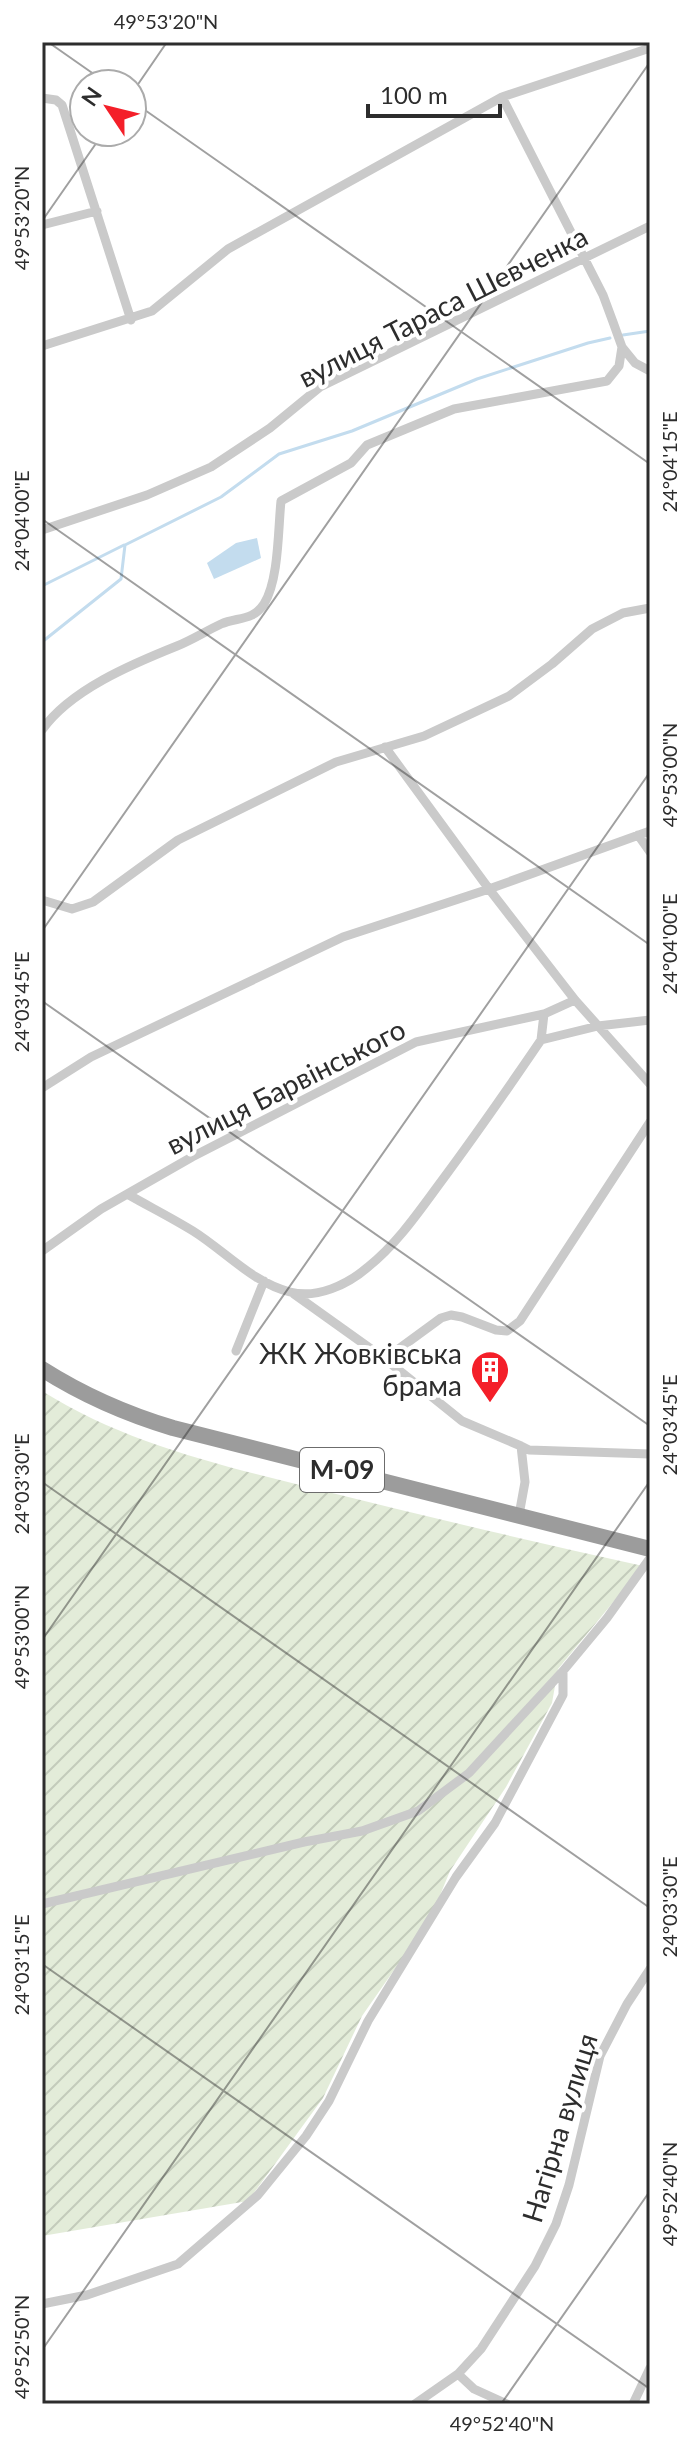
<svg xmlns="http://www.w3.org/2000/svg" width="692" height="2446" font-family="Lato,sans-serif">
	<style>
		.garden { fill: url(#garden-furrows) }
		.water { fill: #c3dcee }
		.lines { fill: none; stroke-linecap: round; stroke-linejoin: round }
		.stream { stroke: #c3dcee; stroke-width: 3 }
		.minor { stroke: #cacaca; stroke-width: 9 }
		.trunk { stroke: #9c9c9c; stroke-width: 16 }
		.ticks { fill: none; stroke: #2d2d2d; stroke-width: 2; stroke-opacity: 0.45 }
		.labels { text-anchor: middle; stroke-width: 8; stroke-linejoin: round; paint-order: stroke }
		.shield { fill: #fff; stroke: #6c6c6c; stroke-width: 2 }
		.shield-label { font-size: 26px; font-weight: bold; fill: #2d2d2d }
		.street-label { font-size: 28px; fill: #2d2d2d; stroke: #fff }
		.poi-label { font-size: 28px; fill: #2d2d2d; stroke: #fff; text-anchor: end }
		.neatline { fill: none; stroke: #2d2d2d; stroke-width: 3 }
		.ticks-label { font-size: 20px; text-anchor: middle; fill: #2d2d2d }
	</style>
	<defs>
		<pattern id="garden-furrows" width="10" height="10" patternUnits="userSpaceOnUse" patternTransform="scale(2)"><rect width="10" height="10" fill="#e3ecd9"/><path d="M-1 1l2-2M0 10L10 0M9 11l2-2" fill="none" stroke="#c3cbbb"/></pattern>
	</defs>
	<rect width="100%" height="100%" fill="#fff"/>
	<!-- garden -->
	<path class="garden" d="M42,1391C130,1446 228,1467 328,1492C433,1518 538,1543 643,1566L558,1669L552,1703L506,1787L450,1871L431,1917L362,2016L323,2098L248,2201L42,2236Z"/>
	<!-- water -->
	<path class="water" d="M257,538L261,558L214,579L207,563L236,543Z"/>
	<g class="lines">
		<!-- stream -->
		<path class="stream" d="M623,335L650,331
			M42,586L124,545
			M42,642L121,579L125,545L221,497L279,454L352,431L477,379L588,343L610,338"/>
		<!-- minor -->
		<path class="minor" d="M42,98L56,100L62,105L131,320
			M42,225L97,211
			M42,346L152,311L228,249L502,97L650,48
			M622,347L635,363L650,371
			M42,530L147,495L211,467L270,428L320,387L650,226
			M42,730C70,690 132,664 177,646C192,640 206,631 221,624C237,617 253,621 264,604C279,580 278,529 281,501L351,463L367,445L454,409L607,381L619,366L622,347L613,322L603,295L502,97
			M385,747L489,889L575,1000L650,1084
			M638,835L650,852
			M42,900L72,909L93,902L178,840L336,762L424,736L509,696L552,664L592,629L623,613L650,608
			M544,1014L575,1000
			M42,1088L91,1057L343,937L489,889L650,831
			M129,1195C150,1207 172,1218 193,1231C225,1251 253,1283 290,1292C317,1299 347,1285 368,1267C398,1243 420,1210 443,1179C477,1133 509,1087 541,1040L598,1026L650,1020
			M42,1251L101,1209L192,1157L416,1042L544,1014L541,1040
			M294,1294L385,1359L462,1421L521,1446L525,1482L519,1515
			M236,1351L264,1281
			M385,1359L441,1318L451,1315L462,1317L496,1330L507,1331L520,1321L650,1122
			M521,1446L529,1450L650,1454
			M42,1904L304,1842L362,1831L418,1811L469,1773L563,1671L607,1618L650,1558
			M42,2304L87,2295L178,2264L258,2195L306,2136L329,2101L368,2021L456,1877L495,1823L563,1695V1671
			M458,2374L474,2389L507,2404
			M415,2404L458,2374L481,2349L535,2266L556,2224L569,2185L600,2056L627,2004L650,1969
			M633,2404L650,2368"/>
		<!-- trunk -->
		<path class="trunk" d="M42,1369C83,1395 126,1414 173,1428L650,1549"/>
	</g>
	<!-- ticks -->
	<path class="ticks" d="M48,42L108,84M132,93L167,42M132,101L650,464M42,221L104,132M42,519L650,945M42,931L650,62M42,1001L650,1426M42,1482L650,1908M42,1640L650,772M42,1964L650,2389M42,2350L650,1481M501,2404L650,2191"/>
	<!-- icons -->
	<defs>
		<symbol id="building-pin" viewBox="-11 -11 22 30"><path d="M0 17L-7.5 6A9.5 9.5 0 1 1 7.5 6Z" fill="#f41f29" stroke="#fff"/><path d="M-4-6H4V6H1V3H-1V6H-4ZM-2.5-4.3h1.7v1.8h-1.7ZM.8-4.3h1.7v1.8H.8ZM-2.5-1h1.7V.8h-1.7ZM.8-1h1.7V.8H.8Z" fill="#fff"/></symbol>
	</defs>
	<g fill-rule="evenodd">
		<use href="#building-pin" x="468" y="1348" width="44" height="60"/>
	</g>
	<g class="labels">
		<!-- shield labels -->
		<rect class="shield" x="300" y="1448" width="84" height="44" rx="6"/>
		<g class="shield-label">
			<text x="342" y="1479">М-09</text>
		</g>
		<!-- street labels -->
		<g class="street-label">
			<text transform="translate(443 307) rotate(-27)" y="10">вулиця Тараса Шевченка</text>
			<text transform="translate(286 1087) rotate(-27)" y="10">вулиця Барвінського</text>
			<text transform="translate(560 2128) rotate(-73)" y="10">Нагірна вулиця</text>
		</g>
		<!-- poi labels -->
		<g class="poi-label">
			<text x="462" y="1364">ЖК Жовківська<tspan x="462" dy="32">брама</tspan></text>
		</g>
	</g>
	<!-- border -->
	<rect width="692" height="2446" fill="none" stroke="#ffffff" stroke-width="88"/>
	<!-- north arrow -->
	<g transform="translate(108 108) rotate(305)"><circle r="38" fill="#ffffff" stroke="#ababab" stroke-width="2"/>
	<path d="M0-6L14 30L0 20L-14 30Z" fill="#f41f29"/>
	<text y="-12" font-size="22" font-weight="bold" text-anchor="middle" fill="#2d2d2d">N</text>
	</g>
	<!-- scale -->
	<path d="M368 104v12h132v-12" fill="none" stroke="#2d2d2d" stroke-width="4"/>
	<text x="380" y="104" font-size="24" fill="#2d2d2d" stroke="#ffffff" stroke-width="6" paint-order="stroke">100 m</text>
	<rect x="44" y="44" width="604" height="2358" class="neatline"/>
	<g class="ticks-label">
		<text x="166" y="29">49°53'20"N</text>
		<text transform="translate(22 218) rotate(-90)" y="7">49°53'20"N</text>
		<text transform="translate(670 462) rotate(-90)" y="7">24°04'15"E</text>
		<text transform="translate(22 521) rotate(-90)" y="7">24°04'00"E</text>
		<text transform="translate(670 775) rotate(-90)" y="7">49°53'00"N</text>
		<text transform="translate(670 944) rotate(-90)" y="7">24°04'00"E</text>
		<text transform="translate(22 1002) rotate(-90)" y="7">24°03'45"E</text>
		<text transform="translate(670 1425) rotate(-90)" y="7">24°03'45"E</text>
		<text transform="translate(22 1484) rotate(-90)" y="7">24°03'30"E</text>
		<text transform="translate(22 1637) rotate(-90)" y="7">49°53'00"N</text>
		<text transform="translate(670 1907) rotate(-90)" y="7">24°03'30"E</text>
		<text transform="translate(22 1965) rotate(-90)" y="7">24°03'15"E</text>
		<text transform="translate(670 2194) rotate(-90)" y="7">49°52'40"N</text>
		<text transform="translate(22 2347) rotate(-90)" y="7">49°52'50"N</text>
		<text x="502" y="2431">49°52'40"N</text>
	</g>
</svg>
